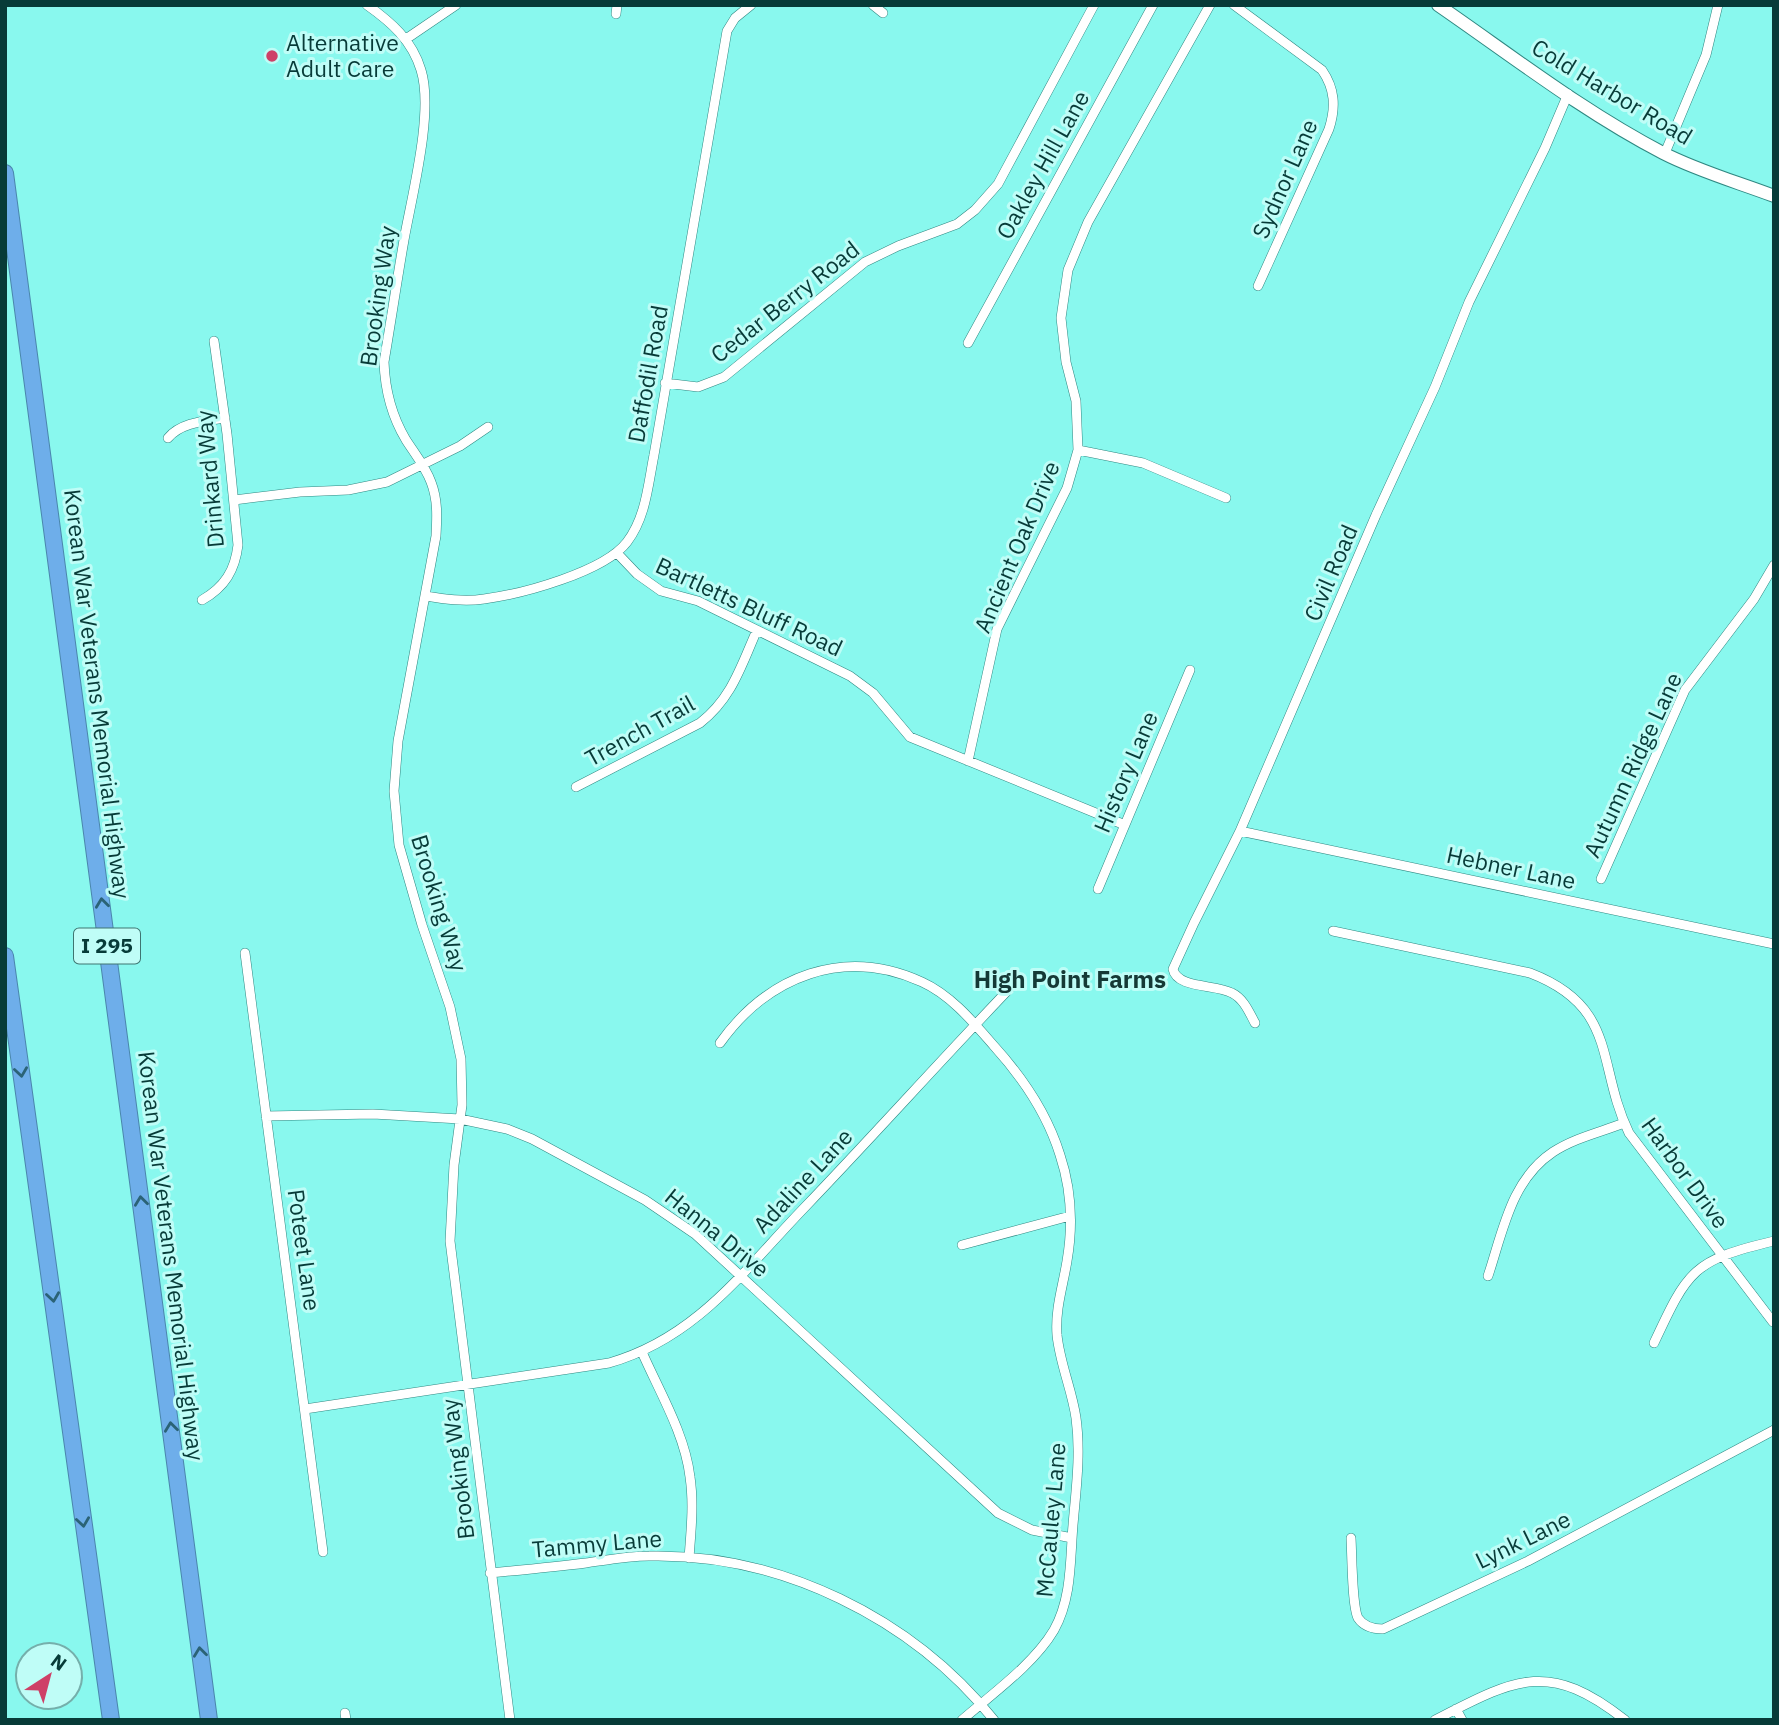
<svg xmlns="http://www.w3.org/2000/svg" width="1779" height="1725" font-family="'IBM Plex Sans',sans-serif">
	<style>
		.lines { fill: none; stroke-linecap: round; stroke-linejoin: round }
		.minor-casing { stroke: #308882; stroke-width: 10 }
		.secondary-casing { stroke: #308882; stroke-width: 14 }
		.motorway-casing { stroke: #4a86ac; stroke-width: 18 }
		.minor { stroke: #fff; stroke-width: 9 }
		.secondary { stroke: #fff; stroke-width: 12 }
		.motorway { stroke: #6eaeea; stroke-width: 16 }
		.oneway { stroke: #2b6376 }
		.poi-dot { fill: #ce4067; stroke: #bffdf7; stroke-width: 2.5 }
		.labels { text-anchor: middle; stroke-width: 6; stroke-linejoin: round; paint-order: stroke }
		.shield { fill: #bffdf7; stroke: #3e7571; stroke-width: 2 }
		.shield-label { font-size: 21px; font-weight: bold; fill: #073b38 }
		.poi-label { font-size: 23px; fill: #073b38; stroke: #bffdf7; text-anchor: start }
		.street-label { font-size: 23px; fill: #073b38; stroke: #bffdf7 }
		.neighbourhood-label { font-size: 24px; font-weight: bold; fill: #153936; stroke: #bffdf7 }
	</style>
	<rect width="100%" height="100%" fill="#89f8ee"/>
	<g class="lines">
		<defs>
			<path id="minor" d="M367,5C391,22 412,40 421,70C434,112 412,195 404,240C397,280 391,321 384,362C385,390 391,415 406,440C415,454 425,466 431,482C438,500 437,517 436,536L398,741L394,791L399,845L422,925L450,1007L461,1059L462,1105L454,1165L450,1241L510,1720
				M873,5L883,13
				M1234,5L1322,70C1335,89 1336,107 1329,129L1258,286
				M616,14L617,5
				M406,39L456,5
				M1665,153L1706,55L1718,5
				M968,343L1153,5
				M665,383L698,387L724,377L865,262L898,246L957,224L975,210L998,184L1094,5
				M168,438C181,422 206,421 225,418
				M1078,450L1143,463L1226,498
				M234,500L300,492L348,490L387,482L460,446L488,427
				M617,553L637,574L661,591L698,601L850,676L873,693L910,737L1125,825
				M425,596C444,599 464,602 484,599C522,594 604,572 627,542C646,517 648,485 654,455L727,31L735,18L751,5
				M202,600C225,587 235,570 238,545L227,434L214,341
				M968,761L997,629L1067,488L1078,450L1076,401L1066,362L1061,318L1068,270L1088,222L1210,5
				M576,787L700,723C732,698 741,666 757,630
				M1240,831L1774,944
				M1601,879L1685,690L1754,599L1774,565
				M1098,889L1190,670
				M1333,931L1530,973C1619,1007 1596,1065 1629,1133L1773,1322
				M245,953L323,1552
				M1255,1023C1249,1012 1244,999 1232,993C1216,984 1177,989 1173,969L1194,923L1240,831L1376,515L1435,387L1469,302L1545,148L1568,94
				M720,1043C768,976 844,946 922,982C951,995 974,1023 994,1046C1023,1078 1047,1113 1060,1155C1071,1188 1073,1226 1067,1261C1063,1286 1055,1309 1057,1335C1060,1364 1072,1390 1076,1418C1081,1454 1076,1489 1073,1525C1070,1560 1072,1598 1054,1630C1034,1664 992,1694 962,1720
				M266,1116L373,1114L460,1119L507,1129L532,1139L645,1200L695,1234L998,1513L1032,1530L1072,1538
				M962,1245L1070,1216
				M1488,1276C1503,1231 1511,1180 1553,1152C1574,1138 1601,1132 1624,1123
				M1654,1343C1688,1270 1693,1260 1774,1241
				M642,1352C659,1391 685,1434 690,1477C694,1504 691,1531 689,1558
				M305,1409L609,1363C697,1338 744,1270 805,1207C875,1134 942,1059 1012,986
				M1351,1538C1352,1555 1352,1606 1358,1618C1364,1627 1373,1629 1383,1629L1528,1561L1774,1430
				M490,1573C522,1570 554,1567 586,1563C607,1560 628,1556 649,1556C780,1553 912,1618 994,1720
				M1456,1709L1462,1720
				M345,1713L346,1720
				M1435,1720C1515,1679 1548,1659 1625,1720"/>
			<path id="secondary" d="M1438,5C1512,56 1584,112 1663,153C1698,171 1737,182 1774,196"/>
			<path id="motorway" d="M5,173L209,1720
				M5,956L111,1720"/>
		</defs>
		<!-- minor casing -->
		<use href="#minor" class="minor-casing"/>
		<!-- secondary casing -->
		<use href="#secondary" class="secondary-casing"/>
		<!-- motorway casing -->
		<use href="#motorway" class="motorway-casing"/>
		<!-- minor -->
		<use href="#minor" class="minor"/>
		<!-- secondary -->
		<use href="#secondary" class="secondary"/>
		<!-- motorway -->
		<use href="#motorway" class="motorway"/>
	</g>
	<!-- one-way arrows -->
	<defs><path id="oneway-chevron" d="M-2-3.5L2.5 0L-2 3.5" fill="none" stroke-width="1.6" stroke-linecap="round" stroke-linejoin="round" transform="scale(1.75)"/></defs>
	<g class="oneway">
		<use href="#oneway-chevron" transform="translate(102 903) rotate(-97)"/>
		<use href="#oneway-chevron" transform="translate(21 1072) rotate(82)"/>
		<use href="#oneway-chevron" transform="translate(141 1201) rotate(-97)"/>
		<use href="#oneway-chevron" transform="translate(53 1297) rotate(82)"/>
		<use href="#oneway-chevron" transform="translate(171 1427) rotate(-97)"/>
		<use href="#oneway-chevron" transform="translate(83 1522) rotate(82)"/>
		<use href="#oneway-chevron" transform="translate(200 1652) rotate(-97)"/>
	</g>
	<!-- markers -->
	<circle class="poi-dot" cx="272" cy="56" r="7"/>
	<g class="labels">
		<!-- shield labels -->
		<rect class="shield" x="74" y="928.5" width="66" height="35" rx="5"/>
		<g class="shield-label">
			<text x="107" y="953">I 295</text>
		</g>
		<!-- poi labels -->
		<g class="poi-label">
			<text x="286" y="51">Alternative<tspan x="286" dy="26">Adult Care</tspan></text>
		</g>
		<!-- street labels -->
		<g class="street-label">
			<text transform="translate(1612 92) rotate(31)" y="8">Cold Harbor Road</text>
			<text transform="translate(1043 165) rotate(-61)" y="8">Oakley Hill Lane</text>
			<text transform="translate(1285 179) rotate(-66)" y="8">Sydnor Lane</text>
			<text transform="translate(378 296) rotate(-82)" y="8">Brooking Way</text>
			<text transform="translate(785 302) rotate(-38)" y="8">Cedar Berry Road</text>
			<text transform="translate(648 374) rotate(-80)" y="8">Daffodil Road</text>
			<text transform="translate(210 479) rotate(-95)" y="8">Drinkard Way</text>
			<text transform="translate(1017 547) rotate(-67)" y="8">Ancient Oak Drive</text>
			<text transform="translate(1331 573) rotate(-67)" y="8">Civil Road</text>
			<text transform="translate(749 607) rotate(25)" y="8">Bartletts Bluff Road</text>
			<text transform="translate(97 694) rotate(83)" y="8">Korean War Veterans Memorial Highway</text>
			<text transform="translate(640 731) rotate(-29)" y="8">Trench Trail</text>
			<text transform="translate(1633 765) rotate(-65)" y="8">Autumn Ridge Lane</text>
			<text transform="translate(1126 772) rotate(-67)" y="8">History Lane</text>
			<text transform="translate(1511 868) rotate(12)" y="8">Hebner Lane</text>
			<text transform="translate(439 903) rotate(73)" y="8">Brooking Way</text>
			<text transform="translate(1685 1173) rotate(54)" y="8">Harbor Drive</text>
			<text transform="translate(803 1181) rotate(-47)" y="8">Adaline Lane</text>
			<text transform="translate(717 1233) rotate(39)" y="8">Hanna Drive</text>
			<text transform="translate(304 1250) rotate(82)" y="8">Poteet Lane</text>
			<text transform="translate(171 1256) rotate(83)" y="8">Korean War Veterans Memorial Highway</text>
			<text transform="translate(458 1469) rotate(-97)" y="8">Brooking Way</text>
			<text transform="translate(1051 1520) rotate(-85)" y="8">McCauley Lane</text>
			<text transform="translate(1523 1540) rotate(-26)" y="8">Lynk Lane</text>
			<text transform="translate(597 1544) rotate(-5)" y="8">Tammy Lane</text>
		</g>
		<!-- neighbourhood labels -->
		<g class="neighbourhood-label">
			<text x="1070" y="988">High Point Farms</text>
		</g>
	</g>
	<!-- border -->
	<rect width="1779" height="1725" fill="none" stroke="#073b38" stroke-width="14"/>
	<!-- north arrow -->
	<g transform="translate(49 1676) rotate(36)"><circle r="33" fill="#bffdf7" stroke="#75afab" stroke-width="2"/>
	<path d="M0-5L12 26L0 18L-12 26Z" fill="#ce4067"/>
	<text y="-10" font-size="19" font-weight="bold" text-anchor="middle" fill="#073b38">N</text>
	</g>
</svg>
